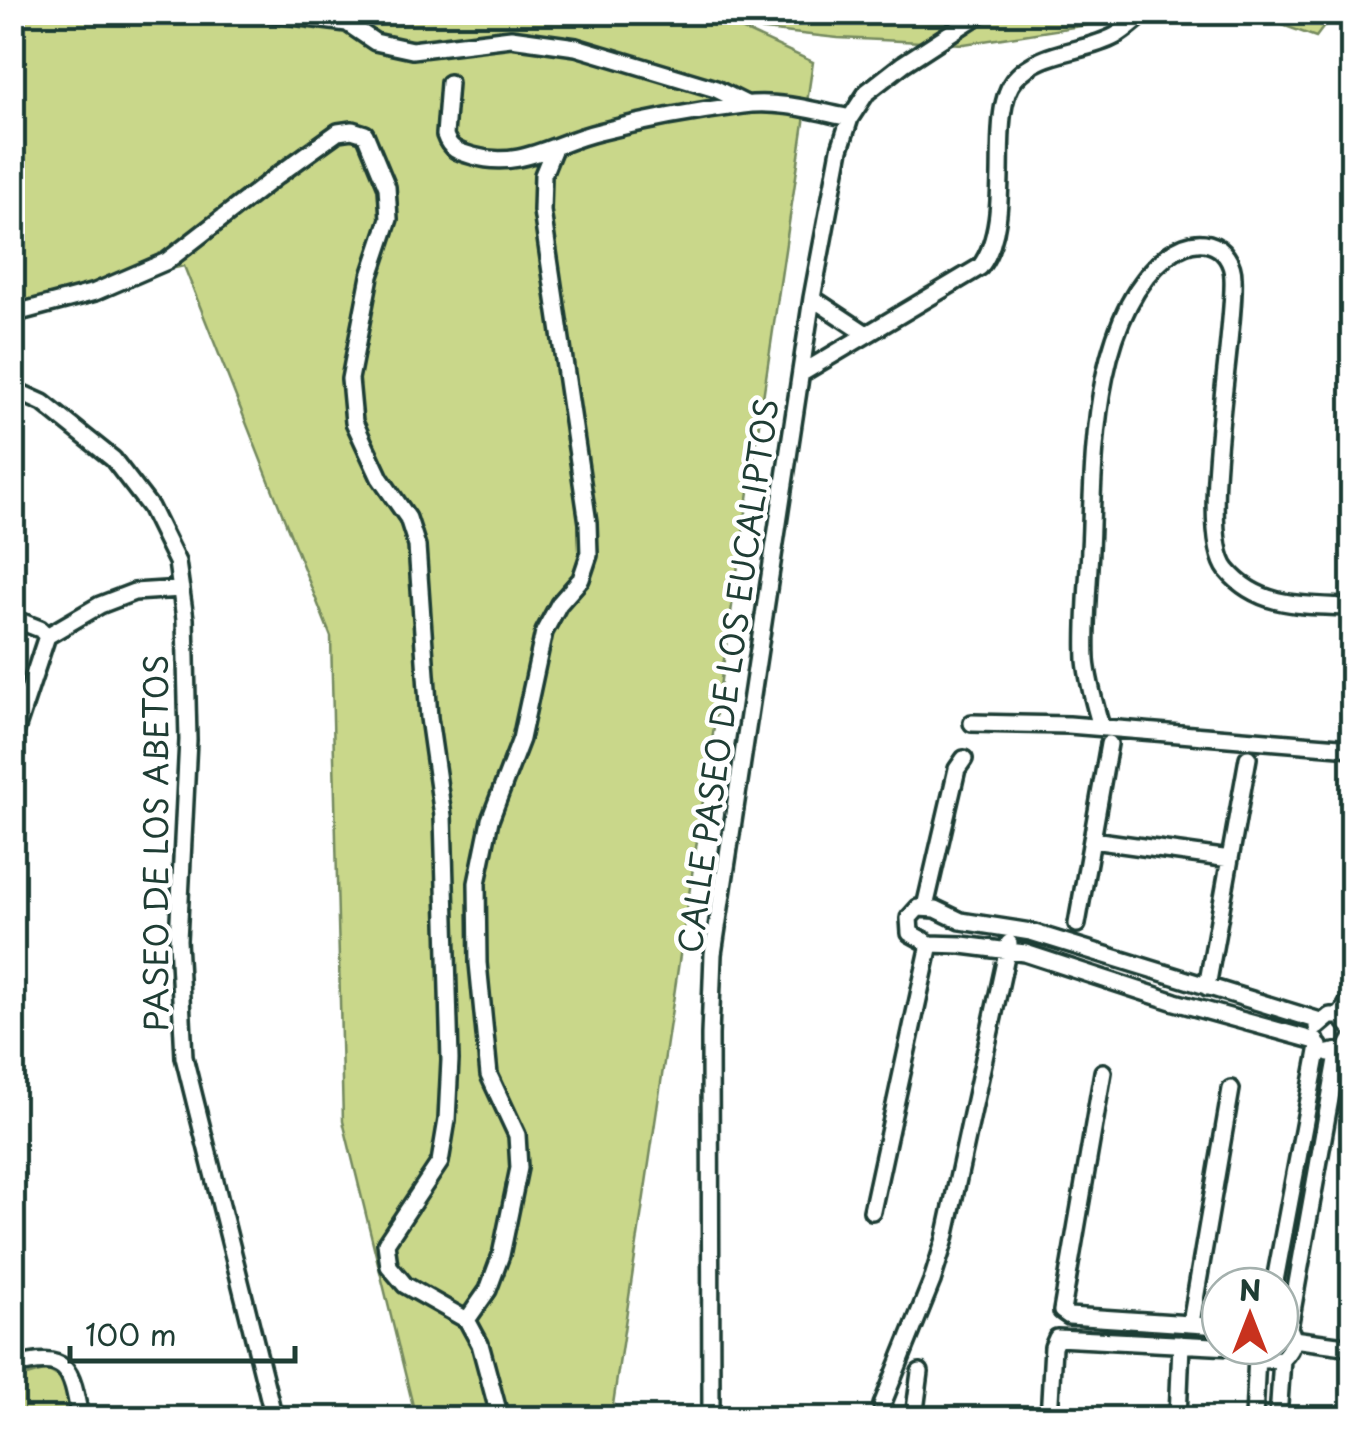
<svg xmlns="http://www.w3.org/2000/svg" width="1365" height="1431" font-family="'Playpen Sans',sans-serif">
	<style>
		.green { fill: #c9d78a; stroke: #748a5f; stroke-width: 2.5 }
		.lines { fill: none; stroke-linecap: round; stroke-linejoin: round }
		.minor-casing { stroke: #1f3d34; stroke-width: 22 }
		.minor { stroke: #fff; stroke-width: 15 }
		.labels { text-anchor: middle; stroke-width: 9; stroke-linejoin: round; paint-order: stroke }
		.street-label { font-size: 32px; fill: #1f3d34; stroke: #fff }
	</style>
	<rect width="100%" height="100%" fill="#fff"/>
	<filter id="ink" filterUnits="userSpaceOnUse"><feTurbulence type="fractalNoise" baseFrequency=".01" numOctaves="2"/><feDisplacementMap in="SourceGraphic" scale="20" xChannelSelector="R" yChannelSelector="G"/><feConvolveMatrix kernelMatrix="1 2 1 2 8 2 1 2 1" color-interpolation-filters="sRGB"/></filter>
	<g filter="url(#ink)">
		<!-- green -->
		<path class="green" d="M12,13H1141L1106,22L964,44L838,38L737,27L813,62L611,1418H416L343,1121L331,637L184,266L13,304Z
			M1249,13H1334L1316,37Z
			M47,1370L64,1380L71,1418H13V1380Z"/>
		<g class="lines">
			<defs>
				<path id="minor" d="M261,12L347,23L375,42L412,50L511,38L576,47L716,89L746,104
					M449,83L445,135C450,150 459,152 473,156C521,170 555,142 599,132C646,120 696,111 743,105C779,100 815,111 850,118
					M812,298L865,333
					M12,314L95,292L167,261L278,175L338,132L352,130L365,134L387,187L389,219L370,276L350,379L354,422L380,478L408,518L417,546L429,718L443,816L450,1060L447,1120L440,1162L386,1243L389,1266L405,1285L467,1320L480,1344L500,1418
					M802,373L980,267C1017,219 985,114 1015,79C1039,50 1084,53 1115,36C1126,30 1136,20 1146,12
					M12,389L43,403L113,459L150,507L177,562L185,619L188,740L178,940L184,1057L274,1418
					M12,618L40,629L47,636
					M47,636L100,605L134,592L181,589
					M972,723L1069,725L1352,748
					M1101,727C1095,705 1088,683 1086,660C1084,615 1090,570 1091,525C1094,441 1097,313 1167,256C1179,247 1194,240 1209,244C1224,248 1233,263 1233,278C1236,335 1196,532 1227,570C1259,609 1307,605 1352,607
					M12,742L47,636
					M1092,840L1230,859
					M925,907L957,769L964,759
					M1077,924L1109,744
					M1207,987L1248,758
					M1340,1016L1350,1000L1352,987
					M1317,1027L1330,1016H1340L1352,1029
					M1316,1041L1175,1002L1025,953L962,945L930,944L910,933L909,918L918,908L936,909L961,921L1031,932L1320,1021
					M1329,1053L1346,1050L1352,1039
					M1103,1072L1062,1311L1069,1316L1220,1326
					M872,1211L930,944
					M1274,1286L1319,1046
					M467,1320L488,1290L501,1255L519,1168L517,1135L489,1075L478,963L477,883L490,820L521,739L544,632L559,604L581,579L589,555L588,523L542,211L543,175L554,148
					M1191,1323L1231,1089
					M1289,1328L1338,1054
					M1293,1339L1352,1347
					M1252,1346L1264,1360L1282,1359C1293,1348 1298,1334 1283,1323
					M12,1367C68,1352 71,1367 80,1418
					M882,1405L932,1281L945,1239L1009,943
					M711,1418L710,1035L713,954L812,298L840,149L850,118L867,92L903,64L983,12
					M914,1418L920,1372
					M1049,1418L1053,1347L1057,1338L1252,1348
					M1178,1418L1181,1344
					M1254,1418L1257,1355
					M1278,1418L1282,1359"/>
			</defs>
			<!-- minor casing -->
			<use href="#minor" class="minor-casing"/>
			<!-- minor -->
			<use href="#minor" class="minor"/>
		</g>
	</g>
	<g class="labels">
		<!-- street labels -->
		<g class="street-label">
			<text transform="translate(729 676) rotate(-82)" y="11">CALLE PASEO DE LOS EUCALIPTOS</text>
			<text transform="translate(157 843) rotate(-90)" y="11">PASEO DE LOS ABETOS</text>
		</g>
	</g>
	<!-- margin -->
	<rect width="1365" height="1431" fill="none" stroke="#fff" stroke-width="50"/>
	<rect x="25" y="25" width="1315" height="1381" fill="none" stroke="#1f3d34" stroke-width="4" filter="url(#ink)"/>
	<!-- north arrow -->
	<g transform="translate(1250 1316)"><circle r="48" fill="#ffffff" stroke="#a5b1ae" stroke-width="2.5"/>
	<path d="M0-8L18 38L0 25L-18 38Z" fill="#c8321e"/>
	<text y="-15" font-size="28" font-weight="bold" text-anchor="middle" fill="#1f3d34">N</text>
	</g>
	<!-- scale -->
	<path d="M70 1346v15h225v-15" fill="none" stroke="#1f3d34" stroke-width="5"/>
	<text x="85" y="1346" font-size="30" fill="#1f3d34" stroke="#ffffff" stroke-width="8" paint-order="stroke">100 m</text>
</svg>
